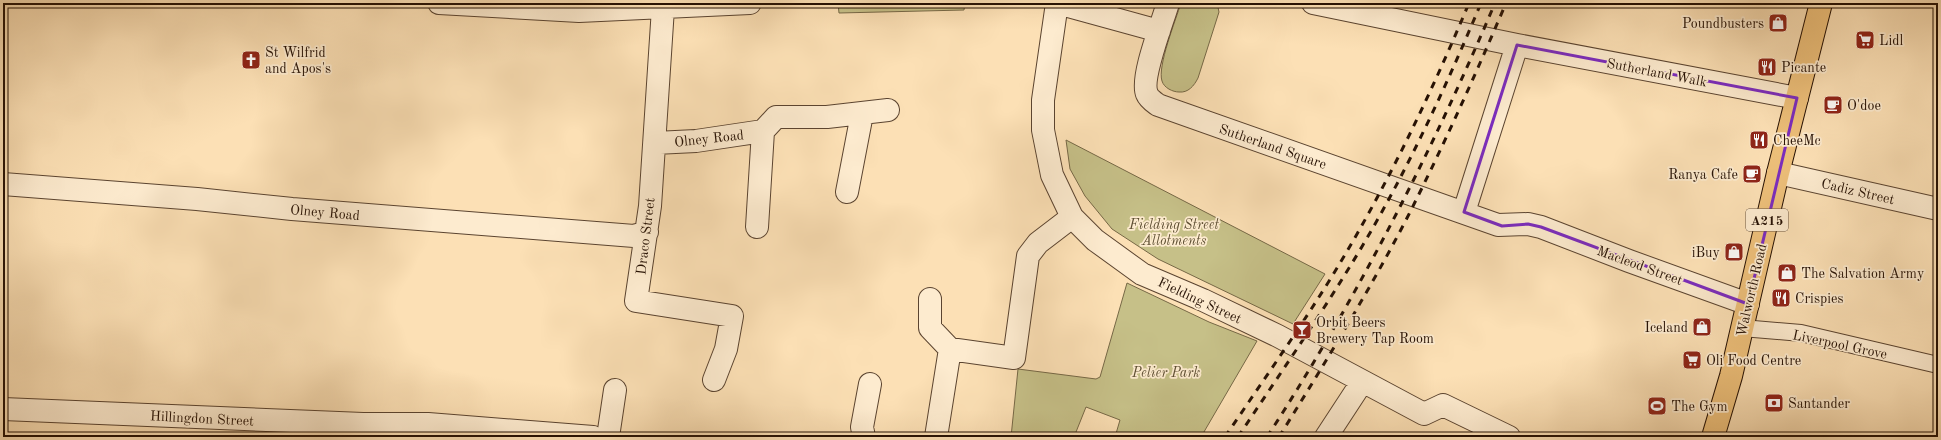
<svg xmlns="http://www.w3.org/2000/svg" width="1941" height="440" font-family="'Old Standard TT',serif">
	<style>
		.green { fill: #c6c088; stroke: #766846 }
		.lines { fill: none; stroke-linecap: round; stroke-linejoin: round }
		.pedestrian-casing { stroke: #5b4430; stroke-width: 18 }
		.minor-casing { stroke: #5b4430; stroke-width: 24 }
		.primary-casing { stroke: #251003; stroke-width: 24 }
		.pedestrian { stroke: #fdebcf; stroke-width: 16 }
		.minor { stroke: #fdebcf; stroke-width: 22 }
		.primary { stroke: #eec07a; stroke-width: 22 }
		.rail { stroke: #251003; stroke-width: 3; stroke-dasharray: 7 7; stroke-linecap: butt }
		.marked { fill: none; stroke: #7b2cbf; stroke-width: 3; stroke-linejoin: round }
		.labels { text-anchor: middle; stroke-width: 3.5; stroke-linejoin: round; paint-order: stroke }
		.shield { fill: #fdebcf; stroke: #665240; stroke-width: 1 }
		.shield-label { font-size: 13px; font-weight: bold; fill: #251003 }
		.poi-label { font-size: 14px; fill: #251003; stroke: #fdebcf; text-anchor: start }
		.street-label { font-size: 14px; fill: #251003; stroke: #fdebcf }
		.park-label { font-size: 14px; font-style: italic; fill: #5d4e32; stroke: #fdebcf }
	</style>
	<rect width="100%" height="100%" fill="#fce0b5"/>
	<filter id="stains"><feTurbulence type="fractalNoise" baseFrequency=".005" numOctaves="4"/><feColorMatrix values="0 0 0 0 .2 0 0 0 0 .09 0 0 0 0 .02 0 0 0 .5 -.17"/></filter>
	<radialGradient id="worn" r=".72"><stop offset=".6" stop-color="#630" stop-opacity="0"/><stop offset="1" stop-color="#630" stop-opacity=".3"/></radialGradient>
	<!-- green -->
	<path class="green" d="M838,3H965L964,10L839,13Z
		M1181,3H1217L1219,12L1198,78C1194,86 1188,93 1179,92C1173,92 1164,88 1162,81C1157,67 1176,19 1181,3Z
		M1066,140L1325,274L1293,324L1158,259L1112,229L1085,196L1070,169Z
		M1127,283L1209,322L1257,341L1201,437H1115L1120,420L1086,407L1074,437H1011L1018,369L1096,379L1100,377Z"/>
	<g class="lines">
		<defs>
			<path id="pedestrian" d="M1742,328L1801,333L1938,365"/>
			<path id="minor" d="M439,3L579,11L750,3
				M1057,3L1043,100V130L1052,175L1072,217L1095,240L1142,274L1203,300L1278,336L1424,414L1443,405L1509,437
				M1057,3L1159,31
				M1168,3C1163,21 1140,78 1147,94C1149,99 1154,102 1158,105L1498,225L1528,224L1541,227L1629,261L1748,304
				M1313,3L1517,45L1797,98
				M663,8L650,206L636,301L732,316L726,349L714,380
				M655,143L696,141L763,131
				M1778,173L1938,209
				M3,184L197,199L292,209L634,236L647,232
				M847,192L862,114
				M1464,212L1517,45
				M757,227L763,131L776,117H827L888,110
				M930,299V328L950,349
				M3,409L363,424H428L593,437
				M608,437L615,390
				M864,437L862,427L870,384
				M936,437L950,349L1014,358L1028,256L1038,243L1072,217
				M1326,437L1362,382"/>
			<path id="primary" d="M1713,437L1731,376L1778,173L1821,3"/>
		</defs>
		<!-- pedestrian casing -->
		<use href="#pedestrian" class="pedestrian-casing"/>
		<!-- minor casing -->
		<use href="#minor" class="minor-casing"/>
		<!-- primary casing -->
		<use href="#primary" class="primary-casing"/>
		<!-- pedestrian -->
		<use href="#pedestrian" class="pedestrian"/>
		<!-- minor -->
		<use href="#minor" class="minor"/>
		<!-- primary -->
		<use href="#primary" class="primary"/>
		<!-- rail -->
		<path class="rail" d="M1225,437C1266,376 1309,316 1346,253C1393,173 1433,89 1469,3
			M1238,437C1275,381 1314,325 1349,268C1401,184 1443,94 1481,3
			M1267,437C1356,300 1431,154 1495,3
			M1279,437C1323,366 1367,295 1406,220C1442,149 1475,76 1506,3"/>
	</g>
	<!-- marked area -->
	<path class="marked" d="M1517,45L1797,98L1748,304L1541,227L1528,224L1502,226L1464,212Z"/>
	<!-- icons -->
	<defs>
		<symbol id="shop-square" viewBox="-11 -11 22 22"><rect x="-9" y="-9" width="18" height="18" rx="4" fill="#8f2418" stroke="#fdebcf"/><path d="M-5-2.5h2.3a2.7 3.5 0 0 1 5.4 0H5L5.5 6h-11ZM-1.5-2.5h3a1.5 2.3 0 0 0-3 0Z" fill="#fff"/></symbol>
		<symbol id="supermarket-square" viewBox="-11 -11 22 22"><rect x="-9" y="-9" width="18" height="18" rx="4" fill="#8f2418" stroke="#fdebcf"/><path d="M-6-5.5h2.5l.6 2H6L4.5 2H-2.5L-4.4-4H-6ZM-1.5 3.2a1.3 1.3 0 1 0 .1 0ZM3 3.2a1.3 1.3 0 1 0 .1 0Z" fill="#fff"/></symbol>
		<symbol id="church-square" viewBox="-11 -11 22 22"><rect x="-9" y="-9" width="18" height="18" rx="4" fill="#8f2418" stroke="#fdebcf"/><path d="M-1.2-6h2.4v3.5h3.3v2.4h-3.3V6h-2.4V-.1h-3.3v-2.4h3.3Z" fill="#fff"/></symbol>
		<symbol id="restaurant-square" viewBox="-11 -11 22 22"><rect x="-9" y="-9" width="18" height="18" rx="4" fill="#8f2418" stroke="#fdebcf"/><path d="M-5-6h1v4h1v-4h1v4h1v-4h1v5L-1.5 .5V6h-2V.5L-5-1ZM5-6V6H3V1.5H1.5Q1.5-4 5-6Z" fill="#fff"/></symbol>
		<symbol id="cafe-square" viewBox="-11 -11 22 22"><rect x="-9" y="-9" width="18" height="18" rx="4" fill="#8f2418" stroke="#fdebcf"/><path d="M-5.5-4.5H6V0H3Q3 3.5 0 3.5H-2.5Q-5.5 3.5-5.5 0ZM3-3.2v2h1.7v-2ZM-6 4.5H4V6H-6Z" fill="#fff"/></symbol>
		<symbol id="bar-square" viewBox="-11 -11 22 22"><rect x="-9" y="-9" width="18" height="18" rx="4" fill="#8f2418" stroke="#fdebcf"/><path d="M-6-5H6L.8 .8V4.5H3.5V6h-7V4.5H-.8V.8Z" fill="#fff"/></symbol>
		<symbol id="bank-square" viewBox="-11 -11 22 22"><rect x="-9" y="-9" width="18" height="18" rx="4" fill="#8f2418" stroke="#fdebcf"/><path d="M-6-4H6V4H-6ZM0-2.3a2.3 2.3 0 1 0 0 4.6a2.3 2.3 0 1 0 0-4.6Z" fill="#fff"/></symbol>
		<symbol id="stadium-square" viewBox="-11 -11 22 22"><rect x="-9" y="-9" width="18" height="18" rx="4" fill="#8f2418" stroke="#fdebcf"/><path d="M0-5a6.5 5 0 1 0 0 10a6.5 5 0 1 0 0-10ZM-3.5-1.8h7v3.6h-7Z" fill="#fff"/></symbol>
	</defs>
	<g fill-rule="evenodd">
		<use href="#shop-square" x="1767" y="12" width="22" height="22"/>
		<use href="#supermarket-square" x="1854" y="29" width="22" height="22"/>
		<use href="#church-square" x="240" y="49" width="22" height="22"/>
		<use href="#restaurant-square" x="1756" y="56" width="22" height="22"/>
		<use href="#cafe-square" x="1822" y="94" width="22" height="22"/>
		<use href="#restaurant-square" x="1748" y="129" width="22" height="22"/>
		<use href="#cafe-square" x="1741" y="163" width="22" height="22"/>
		<use href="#shop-square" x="1723" y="241" width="22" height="22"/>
		<use href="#shop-square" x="1776" y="262" width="22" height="22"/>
		<use href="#restaurant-square" x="1770" y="287" width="22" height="22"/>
		<use href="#shop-square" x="1691" y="316" width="22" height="22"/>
		<use href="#bar-square" x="1291" y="319" width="22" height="22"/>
		<use href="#supermarket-square" x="1681" y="349" width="22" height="22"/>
		<use href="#bank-square" x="1763" y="392" width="22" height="22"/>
		<use href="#stadium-square" x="1646" y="395" width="22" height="22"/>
	</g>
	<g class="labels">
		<!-- shield labels -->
		<rect class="shield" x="1746" y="209" width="42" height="22" rx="3"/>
		<g class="shield-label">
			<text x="1767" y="225">A215</text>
		</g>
		<!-- poi labels -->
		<g class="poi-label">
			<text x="1764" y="28" text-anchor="end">Poundbusters</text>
			<text x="1879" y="45">Lidl</text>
			<text x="265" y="57">St Wilfrid<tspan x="265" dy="16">and Apos's</tspan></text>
			<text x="1781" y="72">Picante</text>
			<text x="1847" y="110">O'doe</text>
			<text x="1773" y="145">CheeMc</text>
			<text x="1738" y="179" text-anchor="end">Ranya Cafe</text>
			<text x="1720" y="257" text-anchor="end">iBuy</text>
			<text x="1801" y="278">The Salvation Army</text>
			<text x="1795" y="303">Crispies</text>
			<text x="1316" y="327">Orbit Beers<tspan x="1316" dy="16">Brewery Tap Room</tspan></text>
			<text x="1688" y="332" text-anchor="end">Iceland</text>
			<text x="1706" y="365">Oli Food Centre</text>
			<text x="1788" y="408">Santander</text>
			<text x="1671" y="411">The Gym</text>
		</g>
		<!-- street labels -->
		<g class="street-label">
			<text transform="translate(1657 72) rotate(11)" y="5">Sutherland Walk</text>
			<text transform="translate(709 138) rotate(-6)" y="5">Olney Road</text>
			<text transform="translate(1273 146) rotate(19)" y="5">Sutherland Square</text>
			<text transform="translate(1858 191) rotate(13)" y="5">Cadiz Street</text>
			<text transform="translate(325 212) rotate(5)" y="5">Olney Road</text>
			<text transform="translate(645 236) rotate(-83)" y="5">Draco Street</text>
			<text transform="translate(1640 265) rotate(20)" y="5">Macleod Street</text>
			<text transform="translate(1751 290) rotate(-77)" y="5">Walworth Road</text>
			<text transform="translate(1200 300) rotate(25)" y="5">Fielding Street</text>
			<text transform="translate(1840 344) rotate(12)" y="5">Liverpool Grove</text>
			<text transform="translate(202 418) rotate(3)" y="5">Hillingdon Street</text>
		</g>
		<!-- park labels -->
		<g class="park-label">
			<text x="1174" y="229">Fielding Street<tspan x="1174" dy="16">Allotments</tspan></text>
			<text x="1166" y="377">Pelier Park</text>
		</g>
	</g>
	<!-- margin -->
	<rect width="1941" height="440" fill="none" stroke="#fce0b5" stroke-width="16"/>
	<rect x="4" y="4" width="1933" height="432" fill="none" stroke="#251003" stroke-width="2"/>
	<rect x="8" y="8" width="1925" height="424" fill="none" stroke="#251003"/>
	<rect width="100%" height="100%" filter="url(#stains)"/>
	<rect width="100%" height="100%" fill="url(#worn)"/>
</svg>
